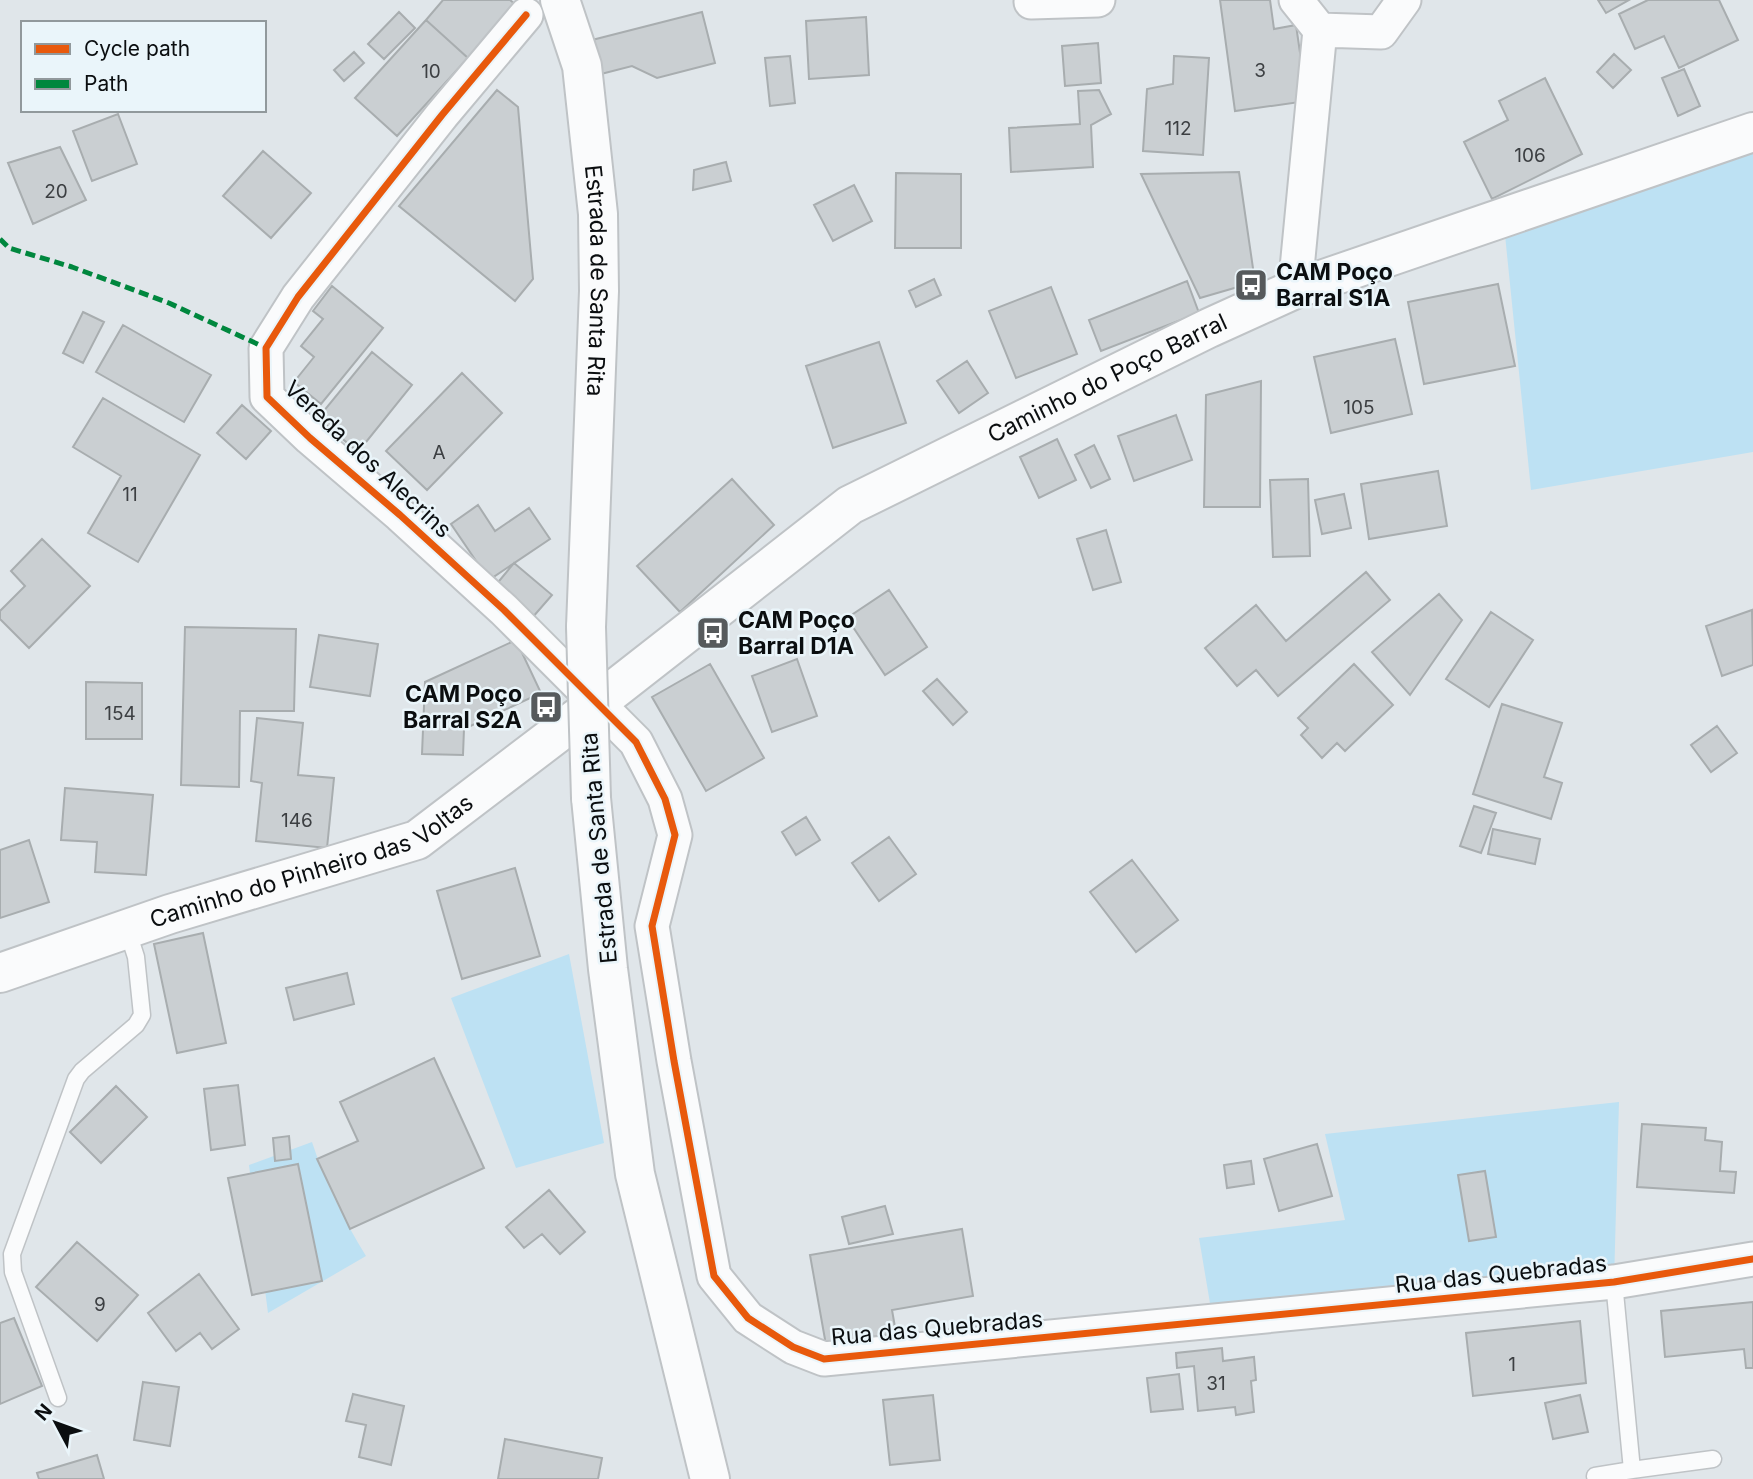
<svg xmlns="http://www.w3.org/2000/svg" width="1753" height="1479" font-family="Inter,sans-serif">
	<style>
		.green { fill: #bde1f3 }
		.building { fill: #cacfd2; stroke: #a8adaf; stroke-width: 2 }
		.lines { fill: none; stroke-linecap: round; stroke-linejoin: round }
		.service-casing { stroke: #bfc3c6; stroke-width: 19 }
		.minor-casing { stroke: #bfc3c6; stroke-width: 37 }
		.tertiary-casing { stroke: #bfc3c6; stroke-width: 42 }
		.service { stroke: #fafbfc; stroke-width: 16 }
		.minor { stroke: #fafbfc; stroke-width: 33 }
		.tertiary { stroke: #fafbfc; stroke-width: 38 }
		.tertiary-bridge-casing { stroke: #bfc3c6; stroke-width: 42; stroke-linecap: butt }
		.tertiary-bridge { stroke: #fafbfc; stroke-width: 38 }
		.quiet { stroke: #00873e; stroke-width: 5; stroke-dasharray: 10 5; stroke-linecap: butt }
		.cycleway-casing { stroke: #eaf5fa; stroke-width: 11 }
		.cycleway { stroke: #e8590c; stroke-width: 7 }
		.labels { text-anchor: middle; stroke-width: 5; stroke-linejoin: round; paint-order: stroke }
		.number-label { font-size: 19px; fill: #3c3f42 }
		.poi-label { font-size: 23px; font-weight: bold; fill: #0b0e10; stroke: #eaf5fa; text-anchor: start }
		.street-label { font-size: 23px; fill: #0b0e10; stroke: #eaf5fa }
	</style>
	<rect width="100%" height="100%" fill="#e0e6ea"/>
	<!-- green -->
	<path class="green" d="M1753,147V452L1531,490L1505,235Z
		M569,954L604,1143L516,1168L451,998Z
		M1619,1102L1614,1282L1213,1321L1199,1238L1345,1220L1325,1134Z
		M312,1142C325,1182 344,1220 366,1256L268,1313L249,1165Z"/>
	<!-- building -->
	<path class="building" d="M443,0H510L516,5L468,58L426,20Z
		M1220,0H1270L1274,29L1296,25L1307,101L1235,111Z
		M1598,0H1629L1606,13Z
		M1648,0H1719L1738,40L1679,68L1664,36L1635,49L1619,14Z
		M399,12L415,28L384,59L368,44Z
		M702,12L715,63L657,78L632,66L601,74L592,40Z
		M866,17L869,75L809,79L806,21Z
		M426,20L468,58L397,136L355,98Z
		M1098,43L1101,83L1065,86L1062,46Z
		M354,52L364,63L344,81L334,70Z
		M1614,54L1631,70L1613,88L1597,72Z
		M790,56L795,103L770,106L765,58Z
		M1174,56L1209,58L1203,155L1143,151L1147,89L1173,84Z
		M1684,69L1700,106L1678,116L1662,78Z
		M1545,78L1582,154L1492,199L1464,142L1508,120L1499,101Z
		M497,90L518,107L533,279L515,301L399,206Z
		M1099,90L1111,114L1091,125L1093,167L1011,172L1009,128L1080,124L1078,91Z
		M118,114L137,164L92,181L73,131Z
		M60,147L86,200L33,224L8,163Z
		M263,151L311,193L271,238L223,196Z
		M726,162L731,181L693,190L694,170Z
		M1239,172L1255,282L1200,298L1141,174Z
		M896,173L961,174V248H895Z
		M854,185L872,221L833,241L814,205Z
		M934,279L941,295L916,307L909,291Z
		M1187,281L1199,313L1101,351L1089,320Z
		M1498,284L1515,366L1424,384L1408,302Z
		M332,286L383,328L321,404L294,382L314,357L301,346L323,319L313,311Z
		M1051,287L1077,354L1016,378L989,311Z
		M83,312L104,322L83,363L63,353Z
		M123,325L211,375L184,422L96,372Z
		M1395,339L1412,414L1331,433L1314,357Z
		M879,342L906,423L833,448L806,366Z
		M372,352L412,385L358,452L318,418Z
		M967,361L988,393L959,413L937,381Z
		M462,373L502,413L427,490L386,451Z
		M1261,381L1260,507H1204L1206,395Z
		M103,398L200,455L138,562L88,533L121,476L73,447Z
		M242,405L271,431L246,459L217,433Z
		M1176,415L1192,460L1134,481L1118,436Z
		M1057,439L1076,480L1039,498L1020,457Z
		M1094,445L1110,479L1091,488L1075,455Z
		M1438,471L1447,526L1369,539L1361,484Z
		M732,479L774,525L680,612L637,566Z
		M1308,479L1310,556L1273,557L1270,480Z
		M1344,494L1351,528L1322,534L1315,500Z
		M478,505L495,531L529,508L550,539L489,580L451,524Z
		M1106,530L1121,582L1093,590L1077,539Z
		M42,539L90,586L29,648L0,619V611L25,586L11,571Z
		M514,563L552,595L532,618L495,586Z
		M1366,572L1390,600L1278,696L1256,670L1237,686L1205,648L1256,605L1286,641Z
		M889,590L927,647L885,675L847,618Z
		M1439,594L1462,620L1410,695L1372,652Z
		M1752,610L1753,665L1722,676L1706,626Z
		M1491,612L1533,640L1489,707L1446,679Z
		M185,627L296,629L294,711H240L239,787L181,785Z
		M319,635L378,644L370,696L310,687Z
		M516,640L541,693L464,729L463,755L422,754L425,682Z
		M797,659L817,716L772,732L752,676Z
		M710,664L764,758L706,791L652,697Z
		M1354,664L1393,705L1345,751L1337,743L1322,758L1301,735L1308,728L1298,718Z
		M937,679L967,712L953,725L923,691Z
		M86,682L142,683V739H86Z
		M1502,704L1562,723L1544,777L1562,783L1551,819L1473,794Z
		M257,718L303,723L298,775L334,778L327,848L256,841L262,783L251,781Z
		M1717,726L1737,753L1711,772L1691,745Z
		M65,788L153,795L146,875L95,872L97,842L61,840Z
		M1474,806L1496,813L1481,853L1460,846Z
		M806,817L820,840L796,855L782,832Z
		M1493,829L1540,839L1535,864L1488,854Z
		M889,837L916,874L879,901L852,863Z
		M29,840L49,902L0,918V850Z
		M1132,860L1178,920L1136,952L1090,892Z
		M515,868L540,956L462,979L437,891Z
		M203,933L226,1043L177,1053L154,944Z
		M347,973L354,1004L294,1020L286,988Z
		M434,1058L484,1168L350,1229L317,1159L358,1141L340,1102Z
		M238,1085L245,1145L211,1150L204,1089Z
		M116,1086L147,1117L101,1163L70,1132Z
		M1642,1124L1706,1128L1705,1140L1722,1142L1720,1171L1736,1172L1734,1193L1637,1187Z
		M289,1136L291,1159L275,1161L273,1138Z
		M1317,1144L1332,1196L1279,1211L1264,1159Z
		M1251,1161L1254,1184L1227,1188L1224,1165Z
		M298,1164L322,1281L252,1295L228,1178Z
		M1485,1171L1496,1237L1469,1241L1458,1175Z
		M549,1190L585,1232L560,1254L542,1234L524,1248L506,1227Z
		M885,1206L893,1234L849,1244L842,1217Z
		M962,1229L973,1296L892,1310L896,1333L826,1345L810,1255Z
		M77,1242L138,1295L97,1341L36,1287Z
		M199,1274L239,1329L212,1349L200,1333L176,1351L148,1313Z
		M1753,1302V1368H1746L1744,1349L1665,1357L1661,1311Z
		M14,1318L42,1386L0,1404V1323Z
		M1580,1321L1586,1383L1473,1396L1466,1333Z
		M1222,1348L1223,1361L1254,1357L1256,1380L1251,1381L1254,1412L1236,1415L1235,1407L1198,1411L1194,1366L1177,1368L1176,1353Z
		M1179,1374L1183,1409L1151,1412L1147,1378Z
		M143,1382L179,1387L170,1446L134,1440Z
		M353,1394L404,1406L391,1465L359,1457L366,1425L346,1421Z
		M933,1395L940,1460L890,1465L883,1400Z
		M1580,1395L1588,1432L1553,1439L1545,1403Z
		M505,1439L602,1458L598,1479H498Z
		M97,1455L104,1479H39L37,1473Z"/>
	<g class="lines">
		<defs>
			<path id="service" d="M1614,1282L1632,1470L1713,1459
				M58,1398L13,1272L12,1254L76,1079L82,1071L136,1025L142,1015L136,957L127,929
				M1595,1476L1632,1470"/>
			<path id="minor" d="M1296,0L1320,30
				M1031,2L1098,0
				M526,15L442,115L298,297L266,348L267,397L310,438L400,515L504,610L636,742L665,799L675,835L652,926L674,1061L714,1276L748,1318L793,1347L824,1359L1614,1282L1753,1259
				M1295,289L1320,30L1381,32L1404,0"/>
			<g id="tertiary">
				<path id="s1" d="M560,0L582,66L598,214L599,291L586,627"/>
				<path d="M591,798L608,969L635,1174L710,1479"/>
				<path id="s2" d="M0,973L170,914L417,840L597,703L850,505L1209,328L1295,289L1753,132"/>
			</g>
		</defs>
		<!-- service casing -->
		<use href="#service" class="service-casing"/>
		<!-- minor casing -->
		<use href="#minor" class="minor-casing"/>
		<!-- tertiary casing -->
		<use href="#tertiary" class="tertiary-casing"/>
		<!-- service -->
		<use href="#service" class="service"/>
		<!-- minor -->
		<use href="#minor" class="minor"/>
		<!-- tertiary -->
		<use href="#tertiary" class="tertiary"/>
		<defs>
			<path id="tertiary-bridge" d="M586,627L591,798"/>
		</defs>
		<!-- tertiary-bridge casing -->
		<use href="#tertiary-bridge" class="tertiary-bridge-casing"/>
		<!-- tertiary-bridge -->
		<use href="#tertiary-bridge" class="tertiary-bridge"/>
		<!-- quiet -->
		<path class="quiet" d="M0,239L9,248L72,267L169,303L266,348"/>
		<defs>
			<path id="cycleway" d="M526,15L442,115L298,297L266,348L267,397L310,438L400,515L504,610L636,742L665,799L675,835L652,926L674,1061L714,1276L748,1318L793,1347L824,1359L1614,1282L1753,1259"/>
		</defs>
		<!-- cycleway casing -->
		<use href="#cycleway" class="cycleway-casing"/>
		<!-- cycleway -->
		<use href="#cycleway" class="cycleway"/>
	</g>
	<!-- icons -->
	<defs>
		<symbol id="bus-square" viewBox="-11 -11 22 22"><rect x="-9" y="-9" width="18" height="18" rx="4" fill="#565a5c" stroke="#eaf5fa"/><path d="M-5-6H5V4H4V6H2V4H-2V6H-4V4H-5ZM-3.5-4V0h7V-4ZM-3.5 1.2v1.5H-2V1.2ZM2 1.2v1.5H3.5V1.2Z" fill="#fff"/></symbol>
	</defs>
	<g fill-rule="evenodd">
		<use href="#bus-square" x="1232" y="266" width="38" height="38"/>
		<use href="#bus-square" x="694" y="614" width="38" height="38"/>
		<use href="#bus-square" x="527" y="688" width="38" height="38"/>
	</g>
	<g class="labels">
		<!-- number labels -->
		<g class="number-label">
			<text x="1260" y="77">3</text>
			<text x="431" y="78">10</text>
			<text x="1178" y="135">112</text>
			<text x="1530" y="162">106</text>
			<text x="56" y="198">20</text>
			<text x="1359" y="414">105</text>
			<text x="439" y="459">A</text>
			<text x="130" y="501">11</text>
			<text x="120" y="720">154</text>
			<text x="297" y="827">146</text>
			<text x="100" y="1311">9</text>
			<text x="1512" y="1371">1</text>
			<text x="1216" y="1390">31</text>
		</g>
		<!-- poi labels -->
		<g class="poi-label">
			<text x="1276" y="280">CAM Poço<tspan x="1276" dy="26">Barral S1A</tspan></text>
			<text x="738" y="628">CAM Poço<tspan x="738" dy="26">Barral D1A</tspan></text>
			<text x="522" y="702" text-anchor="end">CAM Poço<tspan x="522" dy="26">Barral S2A</tspan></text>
		</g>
		<!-- street labels -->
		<g class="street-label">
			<text dy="8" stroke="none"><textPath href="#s1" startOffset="285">Estrada de Santa Rita</textPath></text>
			<text dy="8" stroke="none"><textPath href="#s2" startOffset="1272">Caminho do Poço Barral</textPath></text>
			<text transform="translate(368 459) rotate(43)" y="8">Vereda dos Alecrins</text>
			<text transform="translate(599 848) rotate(-95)" y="8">Estrada de Santa Rita</text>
			<text dy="8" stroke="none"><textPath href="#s2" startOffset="332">Caminho do Pinheiro das Voltas</textPath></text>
			<text transform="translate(1501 1274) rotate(-6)" y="8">Rua das Quebradas</text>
			<text transform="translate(937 1328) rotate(-5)" y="8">Rua das Quebradas</text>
		</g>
	</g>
	<!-- legend -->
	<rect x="21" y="21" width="245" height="91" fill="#eaf5fa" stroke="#91999c" stroke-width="2"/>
	<rect x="35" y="44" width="35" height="10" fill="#e8590c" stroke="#91999c" stroke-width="2"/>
	<text x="84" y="56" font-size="21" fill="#0b0e10">Cycle path</text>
	<rect x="35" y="79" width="35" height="10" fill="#00873e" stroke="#91999c" stroke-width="2"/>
	<text x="84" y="91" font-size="21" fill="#0b0e10">Path</text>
	<!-- north arrow -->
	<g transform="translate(56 1423) rotate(311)" stroke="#eaf5fa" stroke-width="5" paint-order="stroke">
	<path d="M0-5L12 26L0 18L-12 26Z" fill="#0b0e10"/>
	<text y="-10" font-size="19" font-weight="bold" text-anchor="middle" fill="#0b0e10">N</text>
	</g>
</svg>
